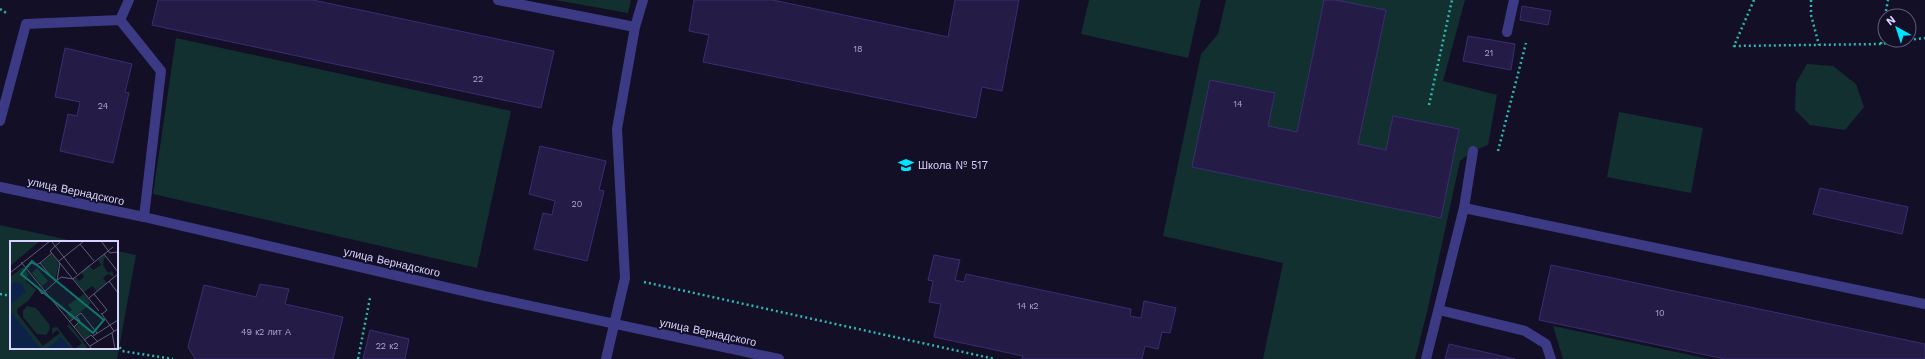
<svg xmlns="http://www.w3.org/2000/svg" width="1925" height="359" font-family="'Work Sans',sans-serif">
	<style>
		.green { fill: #12302f }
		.building { fill: #241b47; stroke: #3b2d73 }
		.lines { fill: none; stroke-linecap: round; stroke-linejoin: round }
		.path { stroke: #2fb8b0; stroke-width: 2.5; stroke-dasharray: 2 3; stroke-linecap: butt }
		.lane { stroke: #3d3a85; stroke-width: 10 }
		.street { stroke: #3d3a85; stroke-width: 10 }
		.labels { text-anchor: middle; stroke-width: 3.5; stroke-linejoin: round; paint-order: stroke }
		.number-label { font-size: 9px; fill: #aca6d1 }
		.poi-label { font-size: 11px; fill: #d9d4ff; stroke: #130f26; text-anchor: start }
		.street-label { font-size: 11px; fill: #d9d4ff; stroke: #130f26 }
		.inset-road { fill: none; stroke: #625e7d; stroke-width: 1 }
		.view { fill: #0f766e; fill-opacity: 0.15; stroke: #0f766e; stroke-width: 2 }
		.inset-edge { fill: none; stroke: #d9d4ff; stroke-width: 2 }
	</style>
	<rect width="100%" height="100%" fill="#130f26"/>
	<!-- green -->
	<path class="green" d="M555,0H631L628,13Z
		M1089,0H1201L1188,58L1081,34Z
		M1226,0H1465L1443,81L1497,95L1488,145L1473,151L1460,161L1428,308L1415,359H1263L1283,263L1163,236L1201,54L1218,34Z
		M176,38L511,111L477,268L153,194Z
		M1807,64L1833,66L1856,84L1864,107L1845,130L1810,125L1795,110L1796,83Z
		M1619,112L1703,128L1691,193L1607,177Z
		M0,225L78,242H11V348H117V251L136,255L117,359H0Z
		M1553,326L1709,359H1563Z"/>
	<!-- building -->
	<path class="building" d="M158,0H313L554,51L541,108L152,25Z
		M694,0H773L948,37L955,0H1019L1002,91L982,87L976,118L703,62L709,35L689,31Z
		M1324,0H1336L1386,10L1358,144L1386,150L1393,116L1459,129L1441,218L1192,167L1210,80L1275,93L1268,126L1297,132Z
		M1522,6L1551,11L1548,25L1520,20Z
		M1468,36L1515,44L1511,70L1463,61Z
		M65,48L132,64L125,92L129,93L113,163L60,151L68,114L77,116L80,102L55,97Z
		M540,146L606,161L599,190L604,191L587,261L534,249L543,213L552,215L555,201L529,194Z
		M1820,188L1908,207L1902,234L1813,214Z
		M934,255L960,260L955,280L964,282L966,274L1131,309L1130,316L1141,318L1144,301L1176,308L1170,333L1162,332L1158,349L1145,346L1142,359H1022L1023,356L934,337L941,304L929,302L933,281L928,280Z
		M1551,265L1925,344V359H1725L1539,320Z
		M260,284L289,289L285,304L343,317L333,359H195L188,347L204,285L256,297Z
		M370,330L409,339L405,359H363Z
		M1449,344L1515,359H1445Z"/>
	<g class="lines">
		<!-- path -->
		<path class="path" d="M1754,0L1734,46L1881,44L1908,40
			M1811,0V15L1819,45
			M0,9L8,14
			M1885,16L1888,0
			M1909,40L1925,38
			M1881,44L1885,18
			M1429,105L1452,0
			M1498,151L1526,43
			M644,282L995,359
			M0,294L11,296
			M117,343L122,351L173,359
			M358,359L370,298"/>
		<!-- lane -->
		<path class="lane" d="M498,0L635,27
			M120,20L161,71L144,217
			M1507,32L1514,0
			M0,121L26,24L120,20L129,0
			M1464,208L1473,151
			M1439,310L1525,331L1546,344L1551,359
			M606,359L625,278L617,129L635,27L643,0
			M1426,359L1464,208L1925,304"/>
		<!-- street -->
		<path class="street" d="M0,187L144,217L480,295L779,359"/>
	</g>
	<!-- icons -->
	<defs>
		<symbol id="school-bare" viewBox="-9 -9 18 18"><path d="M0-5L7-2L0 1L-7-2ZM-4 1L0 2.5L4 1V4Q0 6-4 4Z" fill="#00e5ff" stroke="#130f26" stroke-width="2.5" paint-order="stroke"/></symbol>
	</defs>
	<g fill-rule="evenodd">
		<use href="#school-bare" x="895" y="154" width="22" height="22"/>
	</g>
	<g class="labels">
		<!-- number labels -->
		<g class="number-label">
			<text x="858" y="52">18</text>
			<text x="1489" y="56">21</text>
			<text x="478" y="82">22</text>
			<text x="1238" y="107">14</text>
			<text x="103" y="109">24</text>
			<text x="577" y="207">20</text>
			<text x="1028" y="309">14 к2</text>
			<text x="1660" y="316">10</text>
			<text x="266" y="335">49 к2 лит А</text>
			<text x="387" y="349">22 к2</text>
		</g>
		<!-- poi labels -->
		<g class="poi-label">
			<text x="918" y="169">Школа № 517</text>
		</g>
		<!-- street labels -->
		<g class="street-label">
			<text transform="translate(76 191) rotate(12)" y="4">улица Вернадского</text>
			<text transform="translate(392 262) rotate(13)" y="4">улица Вернадского</text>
			<text transform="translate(708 332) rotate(12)" y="4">улица Вернадского</text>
		</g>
	</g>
	<!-- overview -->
	<g transform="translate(10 241)">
		<rect width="108" height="108" fill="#130f26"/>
		<path d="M0,0H30L0,25ZM42,13L49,22L45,40L31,22ZM94,13L96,17H94L93,24L98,32L102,30L104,36L98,33L93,37L97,42L87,50L82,45L74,51L64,38L65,36L69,40L74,36L71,31L79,24L83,29L91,24L88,19ZM13,26L19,34L15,37L17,41L26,49L19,59L7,68V72L33,105L50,92L47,89L42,93V87L47,86L64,108H0V36ZM27,27L38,40L32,45L22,32ZM74,53L81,62L61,79L56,74L62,69L58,64ZM17,65L26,67L39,83L40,88L36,94L27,93L13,76V70ZM70,80L81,93L75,98L65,86ZM59,83L77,106L75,108H65L72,102L57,85Z" fill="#12302f"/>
		<path d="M5,41L12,43L16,51L0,64V45ZM0,70L31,108H0ZM51,96L61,108H36L44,102Z" fill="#0c2248"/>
		<path class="inset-road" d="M51,0L40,10L89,70M91,0L100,12L108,11M42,1L67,33M70,3L84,20M94,13L108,31M49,20L74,0M11,21L82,108M30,22L42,12M16,26L22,22L26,24L30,22L45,40M0,32L40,0M47,39L50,22M99,40L108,52M29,49L32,53L51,36L63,38L103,6M84,53L97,69L92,73M79,57L108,33M91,72L104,90M59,81L71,72L87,92M64,86L70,80L67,76M102,92L105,108M83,95L108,79M74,99L81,94L88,101M80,105L108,88"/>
		<path class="view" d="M22,20L94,79L83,92L11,33Z"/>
		<rect width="108" height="108" class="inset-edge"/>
	</g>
	<!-- north arrow -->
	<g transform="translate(1897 28) rotate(321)"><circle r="19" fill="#130f26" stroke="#625e7d"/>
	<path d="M0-3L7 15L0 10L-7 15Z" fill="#00e5ff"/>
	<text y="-6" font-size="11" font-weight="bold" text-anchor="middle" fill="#d9d4ff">N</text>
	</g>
</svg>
